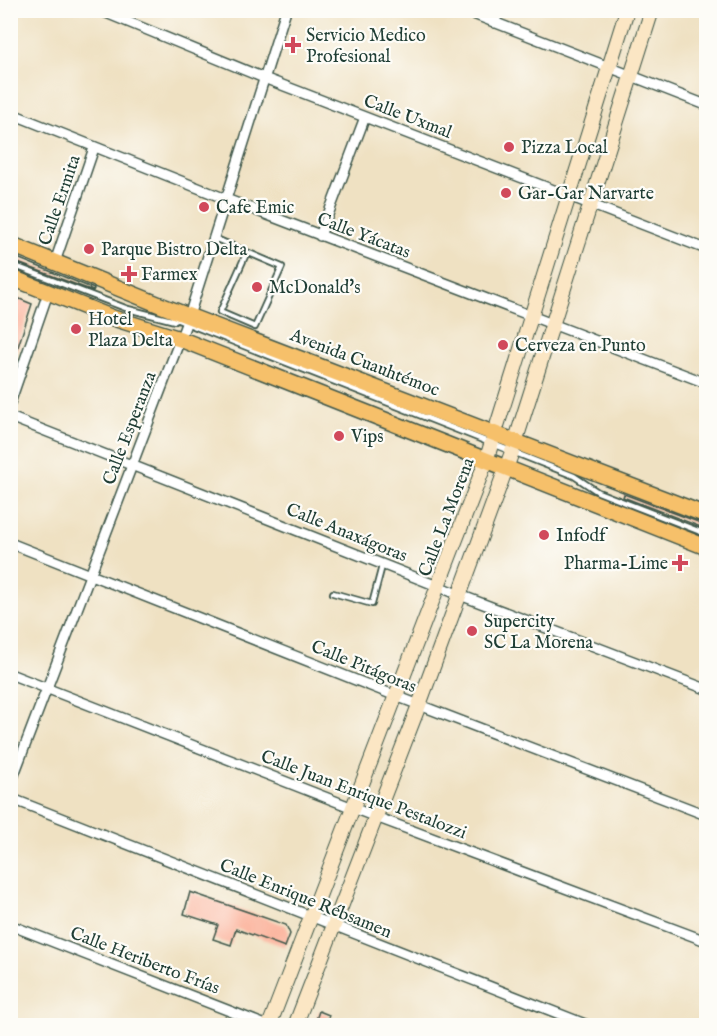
<svg xmlns="http://www.w3.org/2000/svg" width="717" height="1036" font-family="'IM FELL English',serif">
	<style>
		.building { fill: #fbad95 }
		.lines { fill: none; stroke-linecap: round; stroke-linejoin: round }
		.lane-casing { stroke: #3e5649; stroke-width: 8 }
		.street-casing { stroke: #3e5649; stroke-width: 12 }
		.secondary-casing { stroke: #3e5649; stroke-width: 16 }
		.primary-casing { stroke: #3e5649; stroke-width: 18 }
		.lane { stroke: #fff; stroke-width: 4.5 }
		.street { stroke: #fff; stroke-width: 9 }
		.secondary { stroke: #fbe6c4; stroke-width: 14 }
		.primary { stroke: #f6c06b; stroke-width: 15 }
		.poi-dot { fill: #d1495b; stroke: #fdfcf7; stroke-width: 2 }
		.labels { text-anchor: middle; stroke-width: 4.5; stroke-linejoin: round; paint-order: stroke }
		.poi-label { font-size: 18px; fill: #1f3d34; stroke: #fdfcf7; text-anchor: start }
		.street-label { font-size: 18px; fill: #1f3d34; stroke: #fdfcf7 }
	</style>
	<rect width="100%" height="100%" fill="#fdfcf7"/>
	<filter id="ink" filterUnits="userSpaceOnUse"><feTurbulence type="fractalNoise" baseFrequency=".0167" numOctaves="2"/><feDisplacementMap in="SourceGraphic" scale="12" xChannelSelector="R" yChannelSelector="G"/><feConvolveMatrix kernelMatrix="1 2 1 2 8 2 1 2 1" color-interpolation-filters="sRGB"/></filter>
	<filter id="wash" filterUnits="userSpaceOnUse"><feTurbulence type="fractalNoise" baseFrequency=".008" numOctaves="4" result="noise"/><feDisplacementMap in="SourceGraphic" scale="24" xChannelSelector="R" yChannelSelector="G"/><feGaussianBlur stdDeviation="1.35" result="paint"/><feColorMatrix in="noise" values="0 0 0 0 0 0 0 0 0 0 0 0 0 0 0 0 0 1.4 0 .05"/><feComposite in="paint" operator="in"/></filter>
	<g filter="url(#wash)">
		<rect width="100%" height="100%" fill="#efe1c2"/>
		<g id="blocks">
			<!-- building -->
			<path class="building" d="M10,255L94,289L93,291L10,260Z
				M10,295L32,304L12,365L10,364Z
				M624,494L706,525V529L623,497Z
				M190,892L286,925L290,934L285,947L236,929L231,945L213,939L218,925L184,914Z
				M319,1011L329,1015L326,1026H314Z"/>
		</g>
	</g>
	<g filter="url(#ink)">
		<use href="#blocks" fill-opacity="0" stroke="#3e5649" stroke-width="1.5"/>
		<g class="lines">
			<defs>
				<path id="lane" d="M214,238L282,267L255,327L220,312L247,252
					M10,264L128,309L175,321
					M173,318L574,476L598,492L706,534
					M333,593L372,604L382,566"/>
				<path id="street" d="M99,10L264,78L706,249
					M463,10L706,105
					M495,23L498,10
					M10,113L226,199L706,383
					M320,236L365,117
					M55,262L94,148
					M10,403L48,293
					M10,417L460,595L706,689
					M10,543L396,696L706,815
					M10,674L376,817L706,941
					M10,785L189,316L286,10
					M10,798L590,1026
					M10,925L268,1026"/>
				<path id="secondary" d="M269,1026L486,461L627,10
					M295,1026L419,705L512,452L652,10"/>
				<path id="primary" d="M10,244L160,305L706,515
					M10,277L113,318L180,339L706,547"/>
			</defs>
			<!-- lane casing -->
			<use href="#lane" class="lane-casing"/>
			<!-- street casing -->
			<use href="#street" class="street-casing"/>
			<!-- secondary casing -->
			<use href="#secondary" class="secondary-casing"/>
			<!-- primary casing -->
			<use href="#primary" class="primary-casing"/>
			<!-- lane -->
			<use href="#lane" class="lane"/>
			<!-- street -->
			<use href="#street" class="street"/>
			<!-- secondary -->
			<use href="#secondary" class="secondary"/>
			<!-- primary -->
			<use href="#primary" class="primary"/>
		</g>
	</g>
	<!-- markers -->
	<g class="poi-dot">
		<path d="M290 36h6v6h6v6h-6v6h-6v-6h-6v-6h6z"/>
		<circle cx="509" cy="147" r="6"/>
		<circle cx="506" cy="193" r="6"/>
		<circle cx="204" cy="207" r="6"/>
		<circle cx="89" cy="249" r="6"/>
		<path d="M126 265h6v6h6v6h-6v6h-6v-6h-6v-6h6z"/>
		<circle cx="257" cy="287" r="6"/>
		<circle cx="76" cy="329" r="6"/>
		<circle cx="503" cy="345" r="6"/>
		<circle cx="339" cy="436" r="6"/>
		<circle cx="544" cy="535" r="6"/>
		<path d="M677 554h6v6h6v6h-6v6h-6v-6h-6v-6h6z"/>
		<circle cx="472" cy="631" r="6"/>
	</g>
	<g class="labels">
		<!-- poi labels -->
		<g class="poi-label">
			<text x="306" y="41">Servicio Medico<tspan x="306" dy="21">Profesional</tspan></text>
			<text x="521" y="153">Pizza Local</text>
			<text x="518" y="199">Gar-Gar Narvarte</text>
			<text x="216" y="213">Cafe Emic</text>
			<text x="101" y="255">Parque Bistro Delta</text>
			<text x="141" y="280">Farmex</text>
			<text x="269" y="293">McDonald's</text>
			<text x="88" y="325">Hotel<tspan x="88" dy="21">Plaza Delta</tspan></text>
			<text x="515" y="351">Cerveza en Punto</text>
			<text x="351" y="442">Vips</text>
			<text x="556" y="541">Infodf</text>
			<text x="668" y="569" text-anchor="end">Pharma-Lime</text>
			<text x="484" y="627">Supercity<tspan x="484" dy="21">SC La Morena</tspan></text>
		</g>
		<!-- street labels -->
		<g class="street-label">
			<text transform="translate(408 116) rotate(21)" y="6">Calle Uxmal</text>
			<text transform="translate(59 200) rotate(-71)" y="6">Calle Ermita</text>
			<text transform="translate(364 235) rotate(21)" y="6">Calle Yácatas</text>
			<text transform="translate(365 362) rotate(21)" y="6">Avenida Cuauhtémoc</text>
			<text transform="translate(129 428) rotate(-69)" y="6">Calle Esperanza</text>
			<text transform="translate(446 517) rotate(-69)" y="6">Calle La Morena</text>
			<text transform="translate(347 532) rotate(22)" y="6">Calle Anaxágoras</text>
			<text transform="translate(364 666) rotate(22)" y="6">Calle Pitágoras</text>
			<text transform="translate(364 794) rotate(21)" y="6">Calle Juan Enrique Pestalozzi</text>
			<text transform="translate(306 898) rotate(22)" y="6">Calle Enrique Rébsamen</text>
			<text transform="translate(145 960) rotate(21)" y="6">Calle Heriberto Frías</text>
		</g>
	</g>
	<!-- margin -->
	<rect width="717" height="1036" fill="none" stroke="#fdfcf7" stroke-width="36"/>
</svg>
